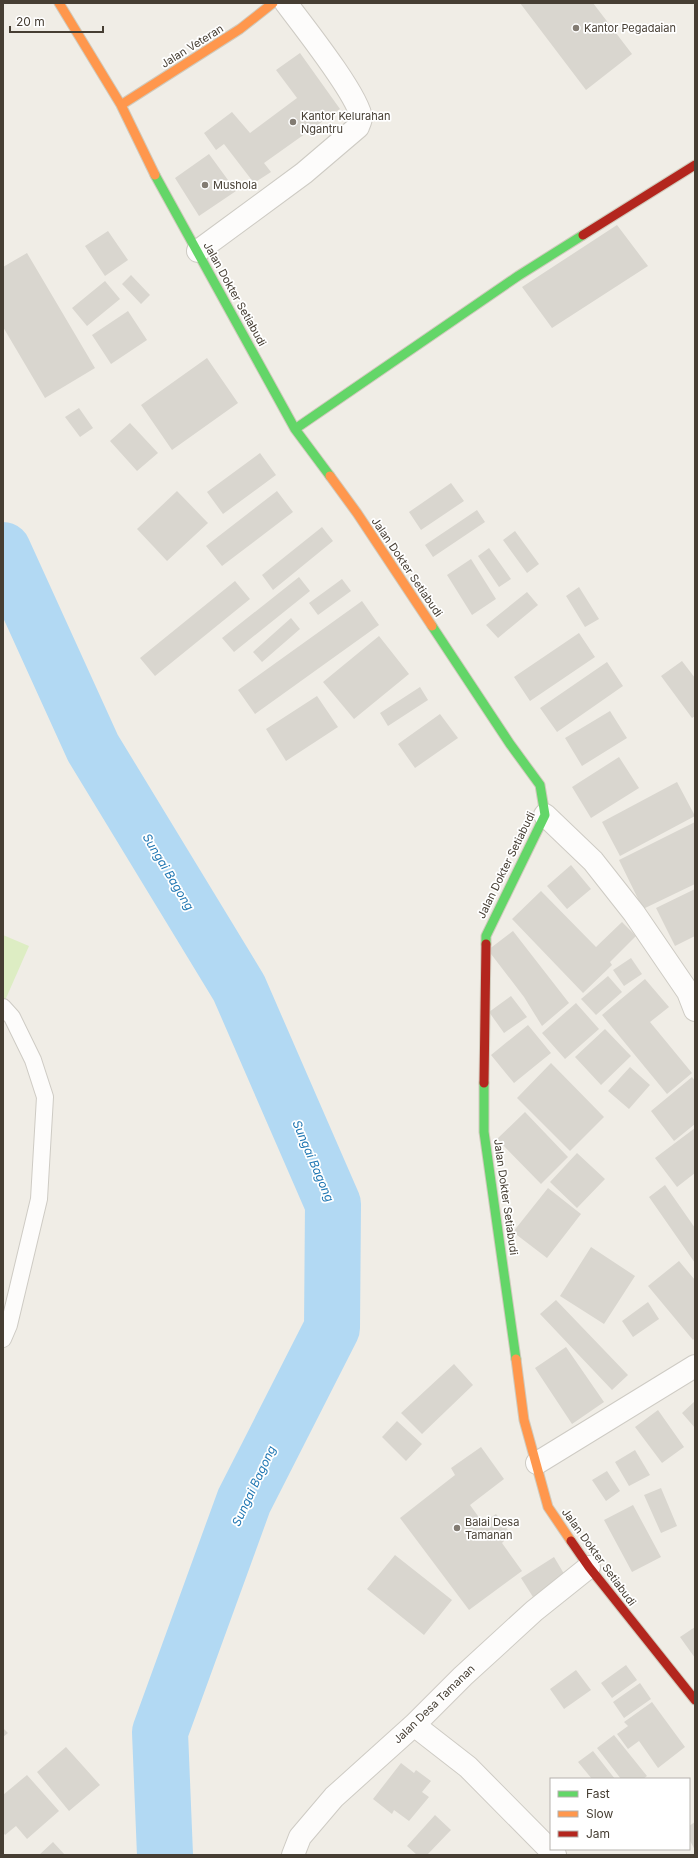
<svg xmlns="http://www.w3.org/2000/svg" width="698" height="1858" font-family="Inter,sans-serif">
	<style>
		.green { fill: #ddedc3 }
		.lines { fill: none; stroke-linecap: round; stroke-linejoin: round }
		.river { stroke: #b2d9f3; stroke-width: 56 }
		.building { fill: #d9d6cf }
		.lane-casing { stroke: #cecbc4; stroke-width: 18 }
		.street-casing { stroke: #cecbc4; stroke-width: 24 }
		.fast-casing { stroke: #d0cabc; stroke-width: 11 }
		.slow-casing { stroke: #d0cabc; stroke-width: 11 }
		.jam-casing { stroke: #d0cabc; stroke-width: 11 }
		.lane { stroke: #fdfcfb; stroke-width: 16 }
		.street { stroke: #fdfcfb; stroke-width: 22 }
		.fast { stroke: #63d668; stroke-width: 9 }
		.slow { stroke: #ff974d; stroke-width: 9 }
		.jam { stroke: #b3261e; stroke-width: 9 }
		.poi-dot { fill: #827b72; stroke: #fff; stroke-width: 1.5 }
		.labels { text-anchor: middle; stroke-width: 3.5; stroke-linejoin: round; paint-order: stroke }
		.poi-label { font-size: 11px; fill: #463e33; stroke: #fff; text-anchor: start }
		.street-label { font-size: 11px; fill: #463e33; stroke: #fff }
		.water-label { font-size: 12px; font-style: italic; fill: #2077b3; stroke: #fff }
	</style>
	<rect width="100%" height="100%" fill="#f0ede6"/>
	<!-- green -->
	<path class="green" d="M3,935L29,946L3,1005Z"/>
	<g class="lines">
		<!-- river -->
		<path class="river" d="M3,550L93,748L239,988L333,1204L332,1328L244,1501L160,1732L165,1855"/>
	</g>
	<!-- building -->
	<path class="building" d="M520,3H593L632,54L586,90Z
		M300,53L340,109L264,163L271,172L254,183L224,144L216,150L204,133L232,112L250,133L297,98L276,70Z
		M209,154L236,191L199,216L175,178Z
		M617,225L648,266L552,328L522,287Z
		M108,231L128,260L105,276L85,246Z
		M27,253L95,368L45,398L3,327V267Z
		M131,275L150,295L141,304L122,284Z
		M105,281L120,299L87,326L72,308Z
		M128,311L147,340L111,364L92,335Z
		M207,358L238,403L172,450L141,405Z
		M79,408L93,428L80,437L65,417Z
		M130,423L158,453L137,471L110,441Z
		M260,453L276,475L223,514L207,492Z
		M451,483L464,501L421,530L409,512Z
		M177,491L208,523L167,561L137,529Z
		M277,491L293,512L222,566L206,546Z
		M477,510L485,522L433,557L425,545Z
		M322,527L333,541L273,590L262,575Z
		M515,531L539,564L527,573L503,540Z
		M489,548L511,579L499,587L478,556Z
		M471,559L496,599L472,615L447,575Z
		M299,577L310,591L234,652L222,638Z
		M342,579L351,591L318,615L309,603Z
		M235,581L250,599L155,676L140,658Z
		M579,587L599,619L585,627L566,596Z
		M527,592L538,605L498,638L486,625Z
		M362,601L379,625L255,714L238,690Z
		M291,618L300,629L262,662L253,652Z
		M579,633L595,657L530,701L514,677Z
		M379,636L409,674L354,719L323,682Z
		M682,661L695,678V716L692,718L661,676Z
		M607,662L623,686L557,732L540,708Z
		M420,687L428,700L388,726L380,713Z
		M317,696L338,727L286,761L266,729Z
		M610,711L627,738L582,766L565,738Z
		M440,714L458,738L415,768L398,744Z
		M619,757L639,788L591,818L572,787Z
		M677,782L695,816L620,856L602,822Z
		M695,822V884L643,909L619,860Z
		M571,865L591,889L567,909L547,886Z
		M695,889V936L675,946L656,908Z
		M541,891L596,947L622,922L636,936L610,962L612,965L583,993L512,919Z
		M513,931L569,1003L542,1026L524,997L488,950Z
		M631,958L642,974L624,986L613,970Z
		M608,976L622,992L596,1015L581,999Z
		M645,979L669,1007L650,1022L692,1073L667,1094L602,1015Z
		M511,996L527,1017L504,1033L489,1012Z
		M576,1003L599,1029L565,1059L542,1033Z
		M528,1025L551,1053L514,1083L491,1055Z
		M605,1029L631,1056L601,1085L575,1057Z
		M551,1063L604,1117L570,1151L517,1098Z
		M630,1067L650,1085L629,1109L608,1091Z
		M692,1077L695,1081V1124L674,1141L651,1111Z
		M525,1112L568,1157L541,1184L497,1139Z
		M695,1128V1173L677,1187L655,1158Z
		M577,1153L605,1179L577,1208L550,1182Z
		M665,1185L695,1228V1263L649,1197Z
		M548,1188L581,1214L547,1258L513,1232Z
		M591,1247L635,1276L604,1324L560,1296Z
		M679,1261L695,1280V1338L693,1340L648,1286Z
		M556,1300L628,1375L612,1390L540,1314Z
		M648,1302L659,1319L633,1337L622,1321Z
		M566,1347L604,1402L572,1424L535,1368Z
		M454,1364L473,1385L422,1434L401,1413Z
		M695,1401V1428L682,1413Z
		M658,1410L684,1447L662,1463L635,1427Z
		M397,1421L422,1444L406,1461L382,1437Z
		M481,1447L504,1479L470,1505L483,1523L496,1514L511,1534L502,1543L522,1571L469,1610L400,1518L455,1475L451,1468Z
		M635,1450L650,1475L629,1486L615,1462Z
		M607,1471L620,1491L606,1501L592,1480Z
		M661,1488L677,1526L661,1533L644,1495Z
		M633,1505L661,1557L632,1572L604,1520Z
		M395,1555L452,1600L424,1635L367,1589Z
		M554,1557L566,1577L533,1597L521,1578Z
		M695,1627V1658L680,1637Z
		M626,1665L637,1680L612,1698L601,1683Z
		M576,1670L591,1690L564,1709L550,1689Z
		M640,1683L651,1699L624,1718L613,1702Z
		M652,1702L685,1747L658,1768L639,1741L628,1749L617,1734L628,1726L624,1722Z
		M3,1728L8,1733L3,1737Z
		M614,1735L647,1776L643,1779H621L597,1748Z
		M66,1747L100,1785L69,1811L37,1772Z
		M593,1751L615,1779H592L578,1762Z
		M401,1763L414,1773L416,1770L431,1781L422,1792L429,1797L409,1821L394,1810L392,1814L373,1799Z
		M27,1775L59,1811L27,1839L16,1826L5,1835L3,1832V1795Z
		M435,1815L451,1830L427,1855H417L407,1846Z
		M695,1822V1850L689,1839V1826Z
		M53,1842L65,1855H39Z"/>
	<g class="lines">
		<defs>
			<path id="lane" d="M3,1007L12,1017L33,1060L45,1097L39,1199L9,1325L3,1339"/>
			<path id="street" d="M198,251L304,173L358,127C359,124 361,120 361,118C359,96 301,23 286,3
				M545,815L593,861L634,913L688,992L695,1010
				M537,1463L695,1366
				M414,1725L468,1767L555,1855
				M293,1855L300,1837L334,1797L414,1725L463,1676L534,1611L589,1567"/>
			<path id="fast" d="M155,175L295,429L330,476
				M295,429L518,276L583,235
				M432,626L510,744L540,785L545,815L486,936V944
				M484,1083V1132L516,1359"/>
			<path id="slow" d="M59,3L121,105L155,175
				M121,105L240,29L273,3
				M330,476L357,513L432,626
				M516,1359L524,1420L548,1507L571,1541"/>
			<path id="jam" d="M583,235L695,165
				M484,1083L486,944
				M571,1541L589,1567L695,1700"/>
		</defs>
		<!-- lane casing -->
		<use href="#lane" class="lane-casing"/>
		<!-- street casing -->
		<use href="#street" class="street-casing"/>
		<!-- fast casing -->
		<use href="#fast" class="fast-casing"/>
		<!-- slow casing -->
		<use href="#slow" class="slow-casing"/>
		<!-- jam casing -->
		<use href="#jam" class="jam-casing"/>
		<!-- lane -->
		<use href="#lane" class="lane"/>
		<!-- street -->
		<use href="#street" class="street"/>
		<!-- fast -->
		<use href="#fast" class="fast"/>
		<!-- slow -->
		<use href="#slow" class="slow"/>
		<!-- jam -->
		<use href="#jam" class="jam"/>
	</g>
	<!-- markers -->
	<g class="poi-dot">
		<circle cx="576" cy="28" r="4"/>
		<circle cx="293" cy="122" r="4"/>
		<circle cx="205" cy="185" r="4"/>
		<circle cx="457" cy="1528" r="4"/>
	</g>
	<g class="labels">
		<!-- poi labels -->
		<g class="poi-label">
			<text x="584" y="32">Kantor Pegadaian</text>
			<text x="301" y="120">Kantor Kelurahan<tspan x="301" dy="13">Ngantru</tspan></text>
			<text x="213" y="189">Mushola</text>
			<text x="465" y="1526">Balai Desa<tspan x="465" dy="13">Tamanan</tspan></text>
		</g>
		<!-- street labels -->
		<g class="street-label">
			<text transform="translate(192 46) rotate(-32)" y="4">Jalan Veteran</text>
			<text transform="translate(235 294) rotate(61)" y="4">Jalan Dokter Setiabudi</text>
			<text transform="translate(407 567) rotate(56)" y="4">Jalan Dokter Setiabudi</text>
			<text transform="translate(506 865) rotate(-64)" y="4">Jalan Dokter Setiabudi</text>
			<text transform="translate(506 1197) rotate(82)" y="4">Jalan Dokter Setiabudi</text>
			<text transform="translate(599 1557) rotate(54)" y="4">Jalan Dokter Setiabudi</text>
			<text transform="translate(434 1704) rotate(-44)" y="4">Jalan Desa Tamanan</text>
		</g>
		<!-- water labels -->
		<g class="water-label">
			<text transform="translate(168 872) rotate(59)" y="4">Sungai Bagong</text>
			<text transform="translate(313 1161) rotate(67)" y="4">Sungai Bagong</text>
			<text transform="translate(254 1486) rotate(-65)" y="4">Sungai Bagong</text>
		</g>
	</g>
	<!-- border -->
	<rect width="698" height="1858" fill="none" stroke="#463e33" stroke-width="8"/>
	<!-- legend -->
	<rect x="550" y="1778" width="140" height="72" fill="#ffffff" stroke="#b5b2ad"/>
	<rect x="558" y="1791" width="20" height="6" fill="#63d668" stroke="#b5b2ad"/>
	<text x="586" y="1798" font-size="12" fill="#463e33">Fast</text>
	<rect x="558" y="1811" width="20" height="6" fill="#ff974d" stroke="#b5b2ad"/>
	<text x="586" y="1818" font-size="12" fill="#463e33">Slow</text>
	<rect x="558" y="1831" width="20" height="6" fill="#b3261e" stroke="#b5b2ad"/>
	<text x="586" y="1838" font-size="12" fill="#463e33">Jam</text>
	<!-- scale -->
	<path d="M10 26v6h93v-6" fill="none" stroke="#463e33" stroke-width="2"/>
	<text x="16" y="26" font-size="12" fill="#463e33" stroke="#ffffff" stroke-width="3" paint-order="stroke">20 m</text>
</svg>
